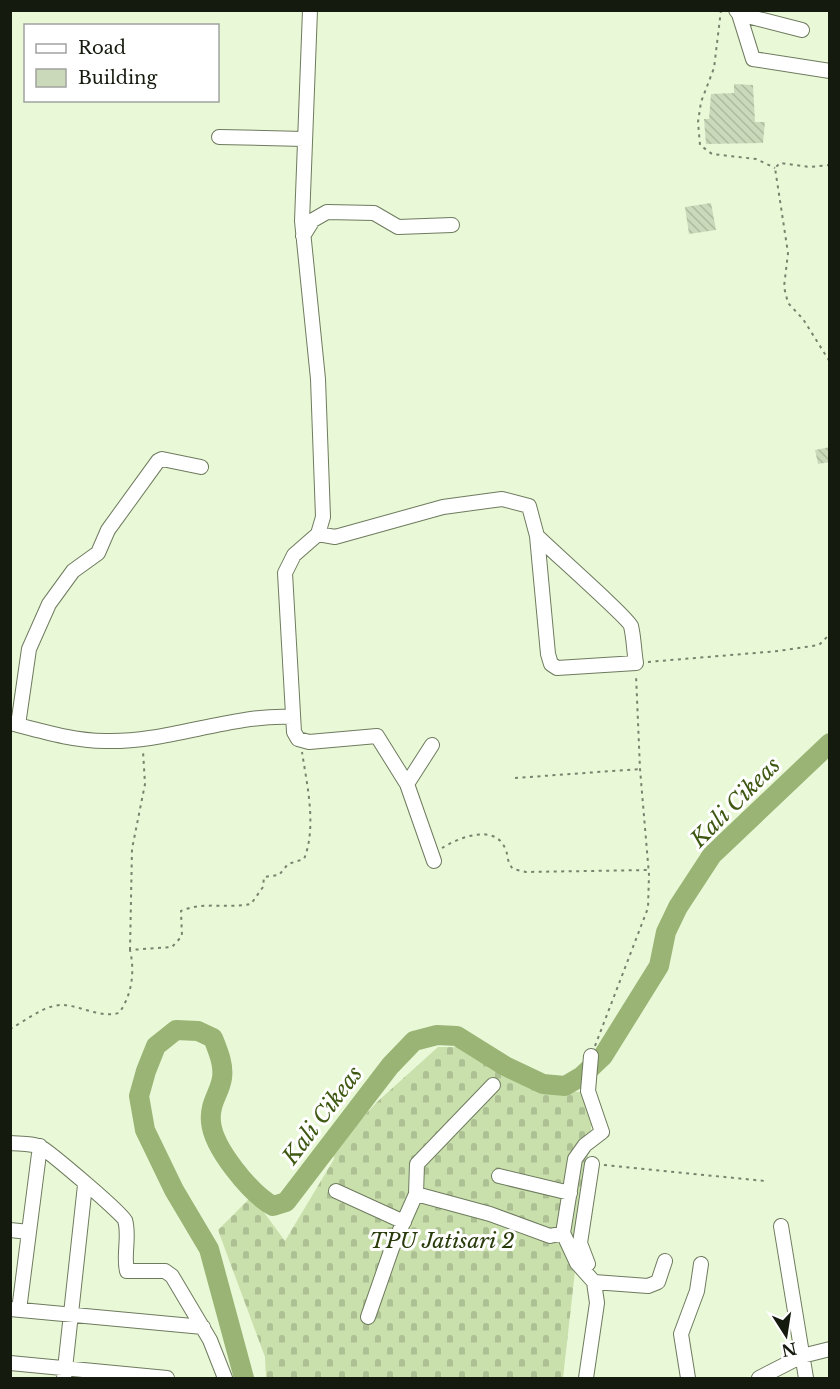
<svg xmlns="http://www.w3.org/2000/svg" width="840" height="1389" font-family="'Libre Baskerville',serif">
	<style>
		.cemetery { fill: url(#cemetery-stones) }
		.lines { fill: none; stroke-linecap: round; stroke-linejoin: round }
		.river { stroke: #99b474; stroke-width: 20 }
		.building { fill: url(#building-back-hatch) }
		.minor-casing { stroke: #6e7b5e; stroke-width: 16 }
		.path { stroke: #79826d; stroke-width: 2; stroke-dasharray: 3 4.5; stroke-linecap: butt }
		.minor { stroke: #fff; stroke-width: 14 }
		.labels { text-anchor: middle; stroke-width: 6; stroke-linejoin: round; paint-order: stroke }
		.park-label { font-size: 21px; font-style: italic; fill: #293b0b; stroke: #fff }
		.water-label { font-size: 22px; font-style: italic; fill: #3f5812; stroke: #fff }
	</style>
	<defs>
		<pattern id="cemetery-stones" width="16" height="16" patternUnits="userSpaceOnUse" patternTransform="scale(1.5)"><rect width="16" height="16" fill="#c9e0ad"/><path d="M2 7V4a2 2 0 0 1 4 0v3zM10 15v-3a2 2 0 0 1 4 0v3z" fill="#acc094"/></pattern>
		<pattern id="building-back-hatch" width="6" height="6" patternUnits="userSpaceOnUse" patternTransform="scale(1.5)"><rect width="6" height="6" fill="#cad9b9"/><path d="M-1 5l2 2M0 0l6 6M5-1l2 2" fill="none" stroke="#adba9e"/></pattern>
	</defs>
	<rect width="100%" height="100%" fill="#e9f8d7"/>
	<!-- cemetery -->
	<path class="cemetery" d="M438,1047H466L537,1089L595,1093L563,1378H266L265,1357L218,1230L252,1196L285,1241L334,1159L333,1150L377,1102Z"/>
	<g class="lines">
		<!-- river -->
		<path class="river" d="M244,1378L209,1249L174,1190L145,1130L139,1096L146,1071L156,1046L176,1030L198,1031L213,1038C218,1051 224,1064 222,1078C220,1093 209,1103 211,1122C213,1148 251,1194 273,1206L286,1202L390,1066L414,1041L437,1035L457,1036L505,1066L543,1084L565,1086L582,1076L603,1056L659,966L666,932L678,907L712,855L830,743"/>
	</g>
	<!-- building -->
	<path class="building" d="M734,84L753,85L755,122H765L763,143L706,144L704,119H709L711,94L734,93Z
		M711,203L716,230L689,234L685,207Z
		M830,447V462L818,464L815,450Z"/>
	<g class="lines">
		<defs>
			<path id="minor" d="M310,10L302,221L318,379L323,517L318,534L294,555L285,573L294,732L298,739L309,742L377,736L407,784L434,861
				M736,10L739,14L802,30
				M739,14L753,59L830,71
				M219,137L304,139
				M303,236L313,220L327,212L374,213L398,227L452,225
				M318,534L335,537L443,507L502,499L529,506L537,536L548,654L551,664L557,668L636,663C634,652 634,638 631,626C628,618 550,549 537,536
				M10,723C41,731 74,741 105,741C168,743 230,714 292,717
				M18,725L29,649L49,604L73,571L98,553L108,530L158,461L162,459L201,467
				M407,784L432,745
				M10,1143C20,1144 34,1143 42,1148C51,1153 124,1215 125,1220C130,1236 123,1255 127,1271H165L172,1276L210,1340L225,1378
				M499,1176L570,1193
				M336,1191L404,1222
				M416,1194L417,1164L493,1085
				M781,1226L806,1378
				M10,1230L29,1232
				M563,1233L575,1159L585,1145L602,1132L588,1091L591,1056
				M588,1264L580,1243L592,1164
				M594,1282L648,1286L658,1282L665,1261
				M10,1309L203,1327
				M19,1310L40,1146
				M368,1317L392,1248L416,1194L490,1214L550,1236L563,1233L577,1263L594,1282L597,1303L586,1378
				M10,1363L167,1378
				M64,1378L85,1185
				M688,1378L681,1334L697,1291L701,1264
				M759,1378L802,1356L830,1349"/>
		</defs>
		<!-- minor casing -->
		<use href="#minor" class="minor-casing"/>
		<!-- path -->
		<path class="path" d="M721,10L714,68L701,102L698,122L700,145L712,154L756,159L775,168
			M830,165L810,167L780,163L775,168L788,253L784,287L788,303L803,319L830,362
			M648,662L778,651L819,645L830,634
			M515,778L640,769
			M442,848C458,838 494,823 505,848C509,856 506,861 513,869L526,872L648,870
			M130,950L132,849L145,784L143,751
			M10,1029C25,1021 46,1004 63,1005C82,1006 99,1018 119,1013C132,995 135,972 130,950L172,947L182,936L181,911C202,901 228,909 251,904L263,887L264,877L279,875L288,864L304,859C317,827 307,785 302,752
			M595,1046L648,908L649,875L640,769L636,675
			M604,1165L765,1181"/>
		<!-- minor -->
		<use href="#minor" class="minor"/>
	</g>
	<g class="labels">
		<!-- park labels -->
		<g class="park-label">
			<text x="442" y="1248">TPU Jatisari 2</text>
		</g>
		<!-- water labels -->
		<g class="water-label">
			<text transform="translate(735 802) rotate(-45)" y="8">Kali Cikeas</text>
			<text transform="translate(322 1115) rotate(-53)" y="8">Kali Cikeas</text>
		</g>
	</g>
	<!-- border -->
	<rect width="840" height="1389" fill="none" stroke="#151a0e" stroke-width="24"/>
	<!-- legend -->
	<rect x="24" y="24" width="195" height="78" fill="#ffffff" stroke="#a1a39f" stroke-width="1.5"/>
	<rect x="36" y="44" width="30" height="9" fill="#ffffff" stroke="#a1a39f" stroke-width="1.5"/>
	<text x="78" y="54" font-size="18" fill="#151a0e">Road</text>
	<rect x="36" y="69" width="30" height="18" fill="#cad9b9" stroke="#a1a39f" stroke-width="1.5"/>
	<text x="78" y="84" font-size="18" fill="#151a0e">Building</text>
	<!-- north arrow -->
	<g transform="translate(786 1335) rotate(168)" stroke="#ffffff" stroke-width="4.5" paint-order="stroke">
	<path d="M0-4.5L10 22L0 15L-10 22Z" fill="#151a0e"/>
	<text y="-9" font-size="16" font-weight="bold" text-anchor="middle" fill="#151a0e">N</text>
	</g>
</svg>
